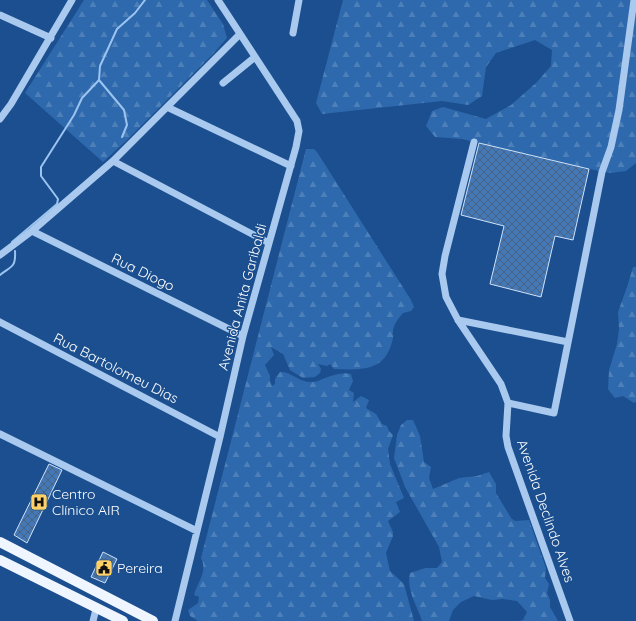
<svg xmlns="http://www.w3.org/2000/svg" width="636" height="621" font-family="Quicksand,sans-serif">
	<style>
		.forest { fill: url(#forest-firs) }
		.lines { fill: none; stroke-linecap: round; stroke-linejoin: round }
		.stream { stroke: #9cc4f0; stroke-width: 2 }
		.building { fill: url(#building-cross-hatch); stroke: #cfe3fa }
		.minor { stroke: #a9c9ee; stroke-width: 7 }
		.major { stroke: #f0f6ff; stroke-width: 10 }
		.labels { text-anchor: middle; stroke-width: 3; stroke-linejoin: round; paint-order: stroke }
		.street-label { font-size: 14px; fill: #fff; stroke: #1b4f8f }
		.poi-label { font-size: 14px; fill: #fff; stroke: #1b4f8f; text-anchor: start }
	</style>
	<defs>
		<pattern id="forest-firs" width="22" height="20" patternUnits="userSpaceOnUse"><rect width="22" height="20" fill="#2e69ad"/><path d="M5 1l3.5 6h-7zM16 11l3.5 6h-7z" fill="#4d80b9"/></pattern>
		<pattern id="building-cross-hatch" width="8" height="8" patternUnits="userSpaceOnUse"><rect width="8" height="8" fill="#4478b7"/><path d="M0 0l8 8M0 8l8-8" fill="none" stroke="#486282"/></pattern>
	</defs>
	<rect width="100%" height="100%" fill="#1b4f8f"/>
	<!-- forest -->
	<path class="forest" d="M84,0H207L223,24L227,38L212,55L126,141L103,162L25,93Z
		M343,0H636V163L626,171L611,173L599,171L462,139L435,137L426,126L432,111L443,107L486,119L511,105L536,83L551,66L552,50L535,40L496,53L486,67L482,96L468,105L442,101L322,114L316,103Z
		M306,149H314L317,152L411,300L414,307L411,311L403,313C398,319 393,325 393,332C392,338 394,332 393,338C386,372 362,370 334,369L330,364L327,366L318,364L321,369L320,373L315,377L303,378L290,370L283,354L271,347L274,355L265,365L270,376V381L272,386L275,384V379L280,372C291,371 299,383 313,382C317,382 322,379 325,378C334,375 342,372 351,374L353,381L349,390L354,393L353,402L361,396L369,400L366,408L376,414L382,424L387,426L389,431L393,435L388,449L390,464L404,498L396,502L400,512L388,521L393,532V536L386,553L390,571L404,584L414,621H198L190,616L188,610L198,603L199,597L194,595C197,582 208,573 201,558Z
		M633,267H636V402L634,403L623,396L615,398L608,389L609,370L617,344L619,329L618,312L627,287Z
		M407,420H413L420,436L424,462L431,467L429,478L433,489L459,478L477,476L489,472L496,484V493L511,518L515,521L529,520L546,568L545,578L549,584L547,593L550,600V607L558,621H519L523,620L527,612L517,601L503,599L492,600L474,596L461,602L453,610L449,621H422C417,605 406,590 410,573L425,568H437L442,562L439,547L405,487L394,458L397,435L401,425Z"/>
	<g class="lines">
		<!-- stream -->
		<path class="stream" d="M99,80L124,110L127,125L122,137
			M12,242L57,204L58,199L41,176V167L74,115L82,98L99,80L100,66L117,29L135,13L145,0
			M0,275C11,266 16,268 15,251"/>
	</g>
	<!-- building -->
	<path class="building" d="M479,143L589,169L573,240L555,236L541,297L490,284L504,226L461,215Z
		M49,464L62,470L27,543L14,535Z
		M103,552L117,559L105,583L91,577Z"/>
	<g class="lines">
		<!-- minor -->
		<path class="minor" d="M0,15L51,38
			M293,33L299,0
			M223,83L255,57
			M167,107L291,166
			M0,119L11,104L72,0
			M474,142L445,256L442,274L446,297L458,320L501,384L508,403L506,436L508,447L570,621
			M113,161L269,243
			M32,231L243,336
			M0,255L32,231L113,161L240,34
			M458,320L568,342
			M0,322L220,437
			M508,403L554,413L602,172L611,147L619,110L634,0
			M0,434L197,531
			M93,621L96,609
			M175,621L220,437L243,336L296,147L299,131L297,121L218,0"/>
		<!-- major -->
		<path class="major" d="M0,542L153,621
			M0,560L123,621"/>
	</g>
	<!-- icons -->
	<defs>
		<symbol id="hospital-square" viewBox="-11 -11 22 22"><rect x="-9" y="-9" width="18" height="18" rx="4" fill="#ffd166" stroke="#1b4f8f"/><path d="M-5-5h3v3.5h4V-5h3V5h-3V1.5h-4V5h-3Z" fill="#111"/></symbol>
		<symbol id="civic-square" viewBox="-11 -11 22 22"><rect x="-9" y="-9" width="18" height="18" rx="4" fill="#ffd166" stroke="#1b4f8f"/><path d="M-.6-6.5H3V-4.5H.6V-3L4-1V1h2V6H-6V1h2V-1L-.6-3ZM-1.2 2.5V6h2.4V2.5Z" fill="#111"/></symbol>
	</defs>
	<g fill-rule="evenodd">
		<use href="#hospital-square" x="29" y="492" width="20" height="20"/>
		<use href="#civic-square" x="94" y="558" width="20" height="20"/>
	</g>
	<g class="labels">
		<!-- street labels -->
		<g class="street-label">
			<text transform="translate(143 272) rotate(26)" y="5">Rua Diogo</text>
			<text transform="translate(242 297) rotate(-75)" y="5">Avenida Anita Garibaldi</text>
			<text transform="translate(116 368) rotate(27)" y="5">Rua Bartolomeu Dias</text>
			<text transform="translate(546 511) rotate(71)" y="5">Avenida Declindo Alves</text>
		</g>
		<!-- poi labels -->
		<g class="poi-label">
			<text x="52" y="499">Centro<tspan x="52" dy="16">Clínico AIR</tspan></text>
			<text x="117" y="573">Pereira</text>
		</g>
	</g>
</svg>
